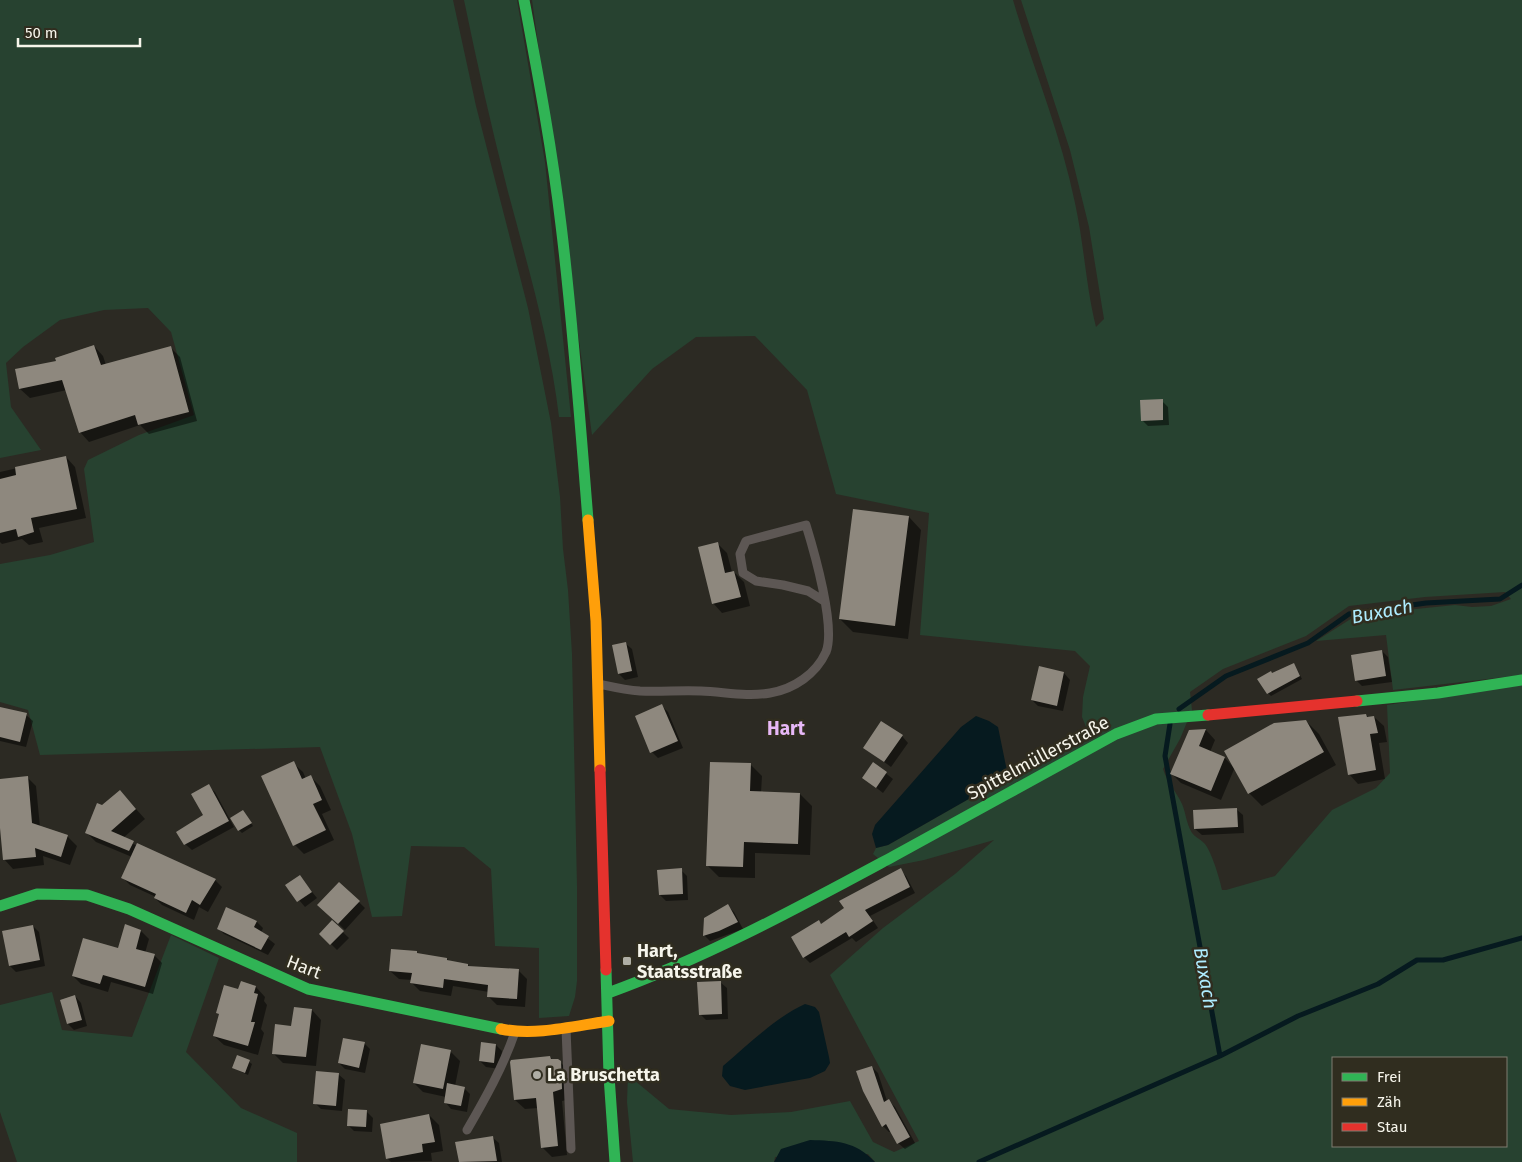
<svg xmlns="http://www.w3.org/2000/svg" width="1522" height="1162" font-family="'Fira Sans',sans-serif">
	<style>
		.green { fill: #274230; fill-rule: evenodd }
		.water { fill: #061a1f }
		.shadow { fill: #0007 }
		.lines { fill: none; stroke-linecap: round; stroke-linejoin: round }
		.stream { stroke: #061a1f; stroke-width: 5 }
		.building { fill: #8e887e }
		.lane { stroke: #5d5754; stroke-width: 9 }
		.fast { stroke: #30b455; stroke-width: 11 }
		.slow { stroke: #ff9f0a; stroke-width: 11 }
		.jam { stroke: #e5322d; stroke-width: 11 }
		.poi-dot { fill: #afaea5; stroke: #302d1f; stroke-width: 2 }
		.labels { text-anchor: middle; stroke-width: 5; stroke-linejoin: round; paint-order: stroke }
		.street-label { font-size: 18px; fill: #f6f5eb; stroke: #302d1f }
		.poi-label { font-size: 18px; font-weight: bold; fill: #f6f5eb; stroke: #302d1f; text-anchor: start }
		.water-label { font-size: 19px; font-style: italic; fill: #aeecff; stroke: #302d1f }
		.neighbourhood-label { font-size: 19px; font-weight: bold; fill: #e7b8f7; stroke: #302d1f }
	</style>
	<rect width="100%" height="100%" fill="#2c2a23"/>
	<!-- green -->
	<path class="green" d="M0,0H453L476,106L528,308L551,423L560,497L563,549L568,590L572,654L577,886V981L575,997L569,1016L539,1018V948L495,946L491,869L464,847L411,846L402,916L372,917L352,834L320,747L40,755L28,710L0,702V564L50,555L94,542L84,469L88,460L139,435L194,415L171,332L148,308L104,310L60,320L23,347L6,363L11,407L41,450L0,458Z
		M464,0H517L545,162L571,417H559C550,340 527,264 507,188C491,126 477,63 464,0Z
		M532,0H1013C1033,68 1061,134 1075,203C1084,244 1086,287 1096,327L1104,319L1089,227L1070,150L1021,0H1522V675L1393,690L1386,635L1316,641L1357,615L1455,605L1472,607L1491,606L1511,599L1505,592L1425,597L1349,606L1306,636L1223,669L1190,692L1192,710L1180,739L1163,769C1167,782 1176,791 1182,804C1186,813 1186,823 1192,833C1195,837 1200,839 1204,843C1211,850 1220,879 1222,890H1226L1275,876L1332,810L1376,788L1390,773L1387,705L1522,685V1162H875L868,1154L775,1157L774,1162H633L627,1102L628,1075L669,1109L731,1115L791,1112L850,1101L873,1142L894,1152L919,1141L830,975L883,928L955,874L994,840L924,860L889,867L873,854L876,848L888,845L1002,780L1006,776L1042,763L1091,739L1082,717L1083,697L1090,666L1075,651L920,635L929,513L836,494L807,390L755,336L696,337L652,369L592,435ZM1333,1058H1506V1146H1333Z
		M171,935L219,958L186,1052L241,1108L297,1133V1162H17L0,1112V1005L52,992L62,1030L132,1037Z"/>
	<!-- water -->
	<path class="water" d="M976,716L989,721L998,727L1007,771L1002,780L888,845L876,848L872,834L875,825L961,727Z
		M805,1004L815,1007L819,1012L829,1057L830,1063L825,1071L810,1078L745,1090L730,1086L722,1076L723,1066C748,1045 776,1017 805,1004Z
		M810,1140C837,1141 855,1141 875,1162H774L781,1149Z"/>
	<!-- shadow -->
	<path class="shadow" d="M94,346L103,356L106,365L171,348L180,357L197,421L149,434L140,425L89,442L80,432L67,390L30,398L20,389L57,362Z
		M1162,401L1168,407L1169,425L1148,426L1142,420Z
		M66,457L75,467L86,518L39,528L43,542L29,545L22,539L2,544L0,542V472Z
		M909,517L921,530L908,639L853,632L840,619Z
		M717,543L727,553L732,572H734L744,582L750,606L722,613L713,603Z
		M625,643L632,649L638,677L625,680L619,674L613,646Z
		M1382,651L1388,657L1392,682L1362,686L1356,680Z
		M1294,664L1302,679L1271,696L1268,693L1272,674Z
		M1039,668L1064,673L1070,680L1063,711L1038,706L1032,700Z
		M662,706L668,712L683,748L658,758L652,752Z
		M0,708L26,715L33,721L26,747L0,741Z
		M1366,715L1369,718L1374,717L1384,726L1387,742L1379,743L1385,779L1358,784L1349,774Z
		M1306,721L1319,734L1336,765L1262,806L1249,793L1235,767L1221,800L1181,783L1171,773L1190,732L1206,730L1215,740L1210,752L1225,758L1233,767Z
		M902,736L908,743L891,767L864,747Z
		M293,763L303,772L306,779L311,777L320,786L331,810L322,814L334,840L304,854L295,845Z
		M750,764L762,776L761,793L800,794L812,806L810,855L755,853V878L719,877L707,865Z
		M874,764L893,779L883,793L864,778Z
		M27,777L36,786L40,827L68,837L77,846L70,865L43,856L44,865L13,869L4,859L0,819V780Z
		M208,786L215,792L234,827L192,850L185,844L204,815Z
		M120,791L145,819L123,838L137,846L215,880L222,887L208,912L199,907L194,920L162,905L155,898L156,897L130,885L122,877L132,857L96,842L87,833L102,806Z
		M1236,809L1243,815L1244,833L1202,835L1195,829Z
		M243,811L253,826L242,833L239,830Z
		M681,870L687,876L688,900L666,901L660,895Z
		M900,870L906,876L915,893L870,916L878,928L856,942L852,938L810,963L804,957L819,922L822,925Z
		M300,877L317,898L305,907L287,886Z
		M339,883L365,908L345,930L319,905Z
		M728,906L734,912L743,929L710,941L704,935Z
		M227,908L257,922L263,928L261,933L275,944L268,955L224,934L218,928Z
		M332,922L349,938L337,950L321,934Z
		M33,926L39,932L45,966L16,972L10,966Z
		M141,931L149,939L145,953L154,955L162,963L153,994L111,982L108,992L81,984L73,976L118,950Z
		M419,955L447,959L450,962L468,965L470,967L518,970L527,979L525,1007L497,1005L488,996L489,992L453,986L451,996L420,991L411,982L412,980L399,979L390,971Z
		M720,982L727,988L728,1019L706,1020L700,1014Z
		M256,987L265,997L264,1001L267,1005L261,1029L264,1033L258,1055L224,1045L214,1036L220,1015L217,1012L239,990Z
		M75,996L81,1003L87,1026L74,1030L68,1024Z
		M312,1010L321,1020L316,1066L283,1063L274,1054Z
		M364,1043L370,1049L365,1073L345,1069L339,1063Z
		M496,1045L502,1051L500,1069L486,1067L480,1061Z
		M450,1051L460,1061L455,1086L464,1088L470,1094L467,1112L451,1109L445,1102L446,1097L423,1092L414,1083Z
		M550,1057L553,1060L560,1062L570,1072L571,1099L562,1101L567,1155L552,1157L542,1147L538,1108L525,1109L515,1100Z
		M249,1062L252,1064L248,1075L233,1068Z
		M872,1067L878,1073L887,1101H889L895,1107L915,1143L905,1149L898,1143L891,1131L889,1132L883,1126Z
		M338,1074L345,1080L342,1111L321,1109L315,1103Z
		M366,1111L373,1118L372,1132L354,1131L348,1125Z
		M429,1115L439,1125L443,1151L431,1153L432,1161L391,1162L387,1158Z
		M492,1137L499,1143L502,1162H460L457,1143Z"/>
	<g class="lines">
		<!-- stream -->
		<path class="stream" d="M1179,709L1226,676L1308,643L1349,614L1426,603L1500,599L1522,585
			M1170,724L1165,756L1220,1056
			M979,1162L1220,1056L1298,1016L1378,984L1417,960H1443L1522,938"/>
	</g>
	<!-- building -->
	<path class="building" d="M94,345L101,365L171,346L189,412L138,425L135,415L79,433L62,380L19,389L15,369L56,361L55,358Z
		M1163,399V420L1141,421L1140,400Z
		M66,456L77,509L31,518L34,532L18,537L16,529L0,533V479L16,475L15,467Z
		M853,509L909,516L895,626L839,619Z
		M718,542L725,573L734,571L741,597L712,604L698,547Z
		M626,642L632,671L618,674L612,645Z
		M1382,650L1386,676L1355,681L1351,655Z
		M1294,663L1300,676L1267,694L1257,679L1271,671L1272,673Z
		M1039,666L1064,672L1057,706L1031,700Z
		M662,704L678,741L650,753L635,716Z
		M0,707L27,713L20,742L0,737Z
		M1366,714L1367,717L1374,716L1378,733L1370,734L1376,770L1348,775L1338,717Z
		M1306,720L1324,752L1248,794L1224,751L1274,723Z
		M881,721L903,735L884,762L863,748Z
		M1206,729L1199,746L1225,757L1211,791L1170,774L1189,730Z
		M294,761L302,779L311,775L322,800L313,804L326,830L293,846L261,776Z
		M710,762L751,763L750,791L800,793L798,844L744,842L743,867L706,866Z
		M873,762L887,772L876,788L862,778Z
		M28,776L32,823L68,835L61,857L35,848L36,857L3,860L0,828V779Z
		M209,784L229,821L184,845L176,832L203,815L191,794Z
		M120,790L136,809L111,831L134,841L129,851L85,833L97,803L102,805Z
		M1237,808L1238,827L1194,829L1193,810Z
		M243,810L252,823L238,831L230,818Z
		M137,843L216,879L200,905L192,900L186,913L154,898L156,894L121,878Z
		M682,868L683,894L659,895L657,870Z
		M901,868L910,887L865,910L873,921L849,937L846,932L803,958L791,937L819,920L821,924L844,908L839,901Z
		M300,875L312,892L297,902L285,885Z
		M339,882L360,901L338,924L317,905Z
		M728,904L738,922L719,931L703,936L704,918Z
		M226,907L257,921L254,927L269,936L261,950L217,929Z
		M332,920L344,931L330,945L319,934Z
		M125,924L141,930L136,949L155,954L145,987L103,975L100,984L72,976L83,938L118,948Z
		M33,925L40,960L9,966L2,931Z
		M391,949L417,951V953L447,958V960L468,964V966L519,969L517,999L487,997L488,985L444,979L443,988L410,983L412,973L389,971Z
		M241,981L256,986L254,993L258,994L251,1022H255L248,1046L213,1036L219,1014L216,1013L224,985L238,989Z
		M721,981L722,1014L699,1015L697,982Z
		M75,995L82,1020L67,1024L60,1000Z
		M294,1007L312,1009L306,1057L272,1054L275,1024L291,1026Z
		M343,1038L365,1042L359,1068L338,1063Z
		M481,1042L496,1044L494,1063L479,1061Z
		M421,1044L451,1050L443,1089L413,1083Z
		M237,1055L250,1060L245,1073L232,1068Z
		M550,1056L551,1059H558L561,1061L562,1089L553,1092L558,1146L541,1148L536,1098L514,1100L510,1062L511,1060Z
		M872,1066L884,1102L889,1099L910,1137L897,1144L886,1124L882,1127L863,1091L856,1071Z
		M316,1071L339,1073L336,1106L313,1104Z
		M447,1083L465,1087L461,1106L444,1103Z
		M348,1109L367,1110L366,1127L347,1126Z
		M429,1114L435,1142L422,1144L423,1152L386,1159L380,1124Z
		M493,1136L497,1161L459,1162L455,1142Z"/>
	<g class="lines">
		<!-- lane -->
		<path class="lane" d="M599,684C613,687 626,690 640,691C661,692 681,690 701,691C725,692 747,697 770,693C794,689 816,674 826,652C836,627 814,551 806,525L746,541L740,554L743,573L756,581L783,585L808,591L824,601
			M566,1029L571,1149
			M467,1130C485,1099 503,1067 515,1032"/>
		<!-- fast -->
		<path class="fast" d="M524,0C538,75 552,149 561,225C573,323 580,421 588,520
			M1357,701L1438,693L1522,680
			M0,906L37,894L87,895L129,909L308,989L501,1029
			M606,970L609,1076L615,1162
			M608,993C708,957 801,906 894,856C968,815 1042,775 1116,734L1156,719L1208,715"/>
		<!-- slow -->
		<path class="slow" d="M588,520L596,621L600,770
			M501,1029C536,1036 574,1026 609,1021"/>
		<!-- jam -->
		<path class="jam" d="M1208,715L1357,701
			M600,770L606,970"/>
	</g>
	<!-- markers -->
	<g class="poi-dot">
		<rect x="622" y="956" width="10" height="10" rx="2.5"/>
		<circle cx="537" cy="1075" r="5"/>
	</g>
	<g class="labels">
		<!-- street labels -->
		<g class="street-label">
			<text transform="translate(1038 758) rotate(-28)" y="6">Spittelmüllerstraße</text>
			<text transform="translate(304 967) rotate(21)" y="6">Hart</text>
		</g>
		<!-- poi labels -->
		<g class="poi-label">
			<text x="637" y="957">Hart,<tspan x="637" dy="21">Staatsstraße</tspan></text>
			<text x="547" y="1081">La Bruschetta</text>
		</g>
		<!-- water labels -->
		<g class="water-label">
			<text transform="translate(1382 611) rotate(-11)" y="7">Buxach</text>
			<text transform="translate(1206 978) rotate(80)" y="7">Buxach</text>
		</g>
		<!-- neighbourhood labels -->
		<g class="neighbourhood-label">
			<text x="786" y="735">Hart</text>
		</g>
	</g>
	<!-- legend -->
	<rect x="1332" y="1057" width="175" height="90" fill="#302d1f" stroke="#7f7d71"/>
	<rect x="1342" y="1073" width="25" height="8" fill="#30b455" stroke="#7f7d71"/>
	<text x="1377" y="1082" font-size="15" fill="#f6f5eb">Frei</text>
	<rect x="1342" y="1098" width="25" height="8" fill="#ff9f0a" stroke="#7f7d71"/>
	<text x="1377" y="1107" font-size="15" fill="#f6f5eb">Zäh</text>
	<rect x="1342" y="1123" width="25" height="8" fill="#e5322d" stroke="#7f7d71"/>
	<text x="1377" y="1132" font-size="15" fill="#f6f5eb">Stau</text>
	<!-- scale -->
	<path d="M18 38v8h122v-8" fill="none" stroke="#f6f5eb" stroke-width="2.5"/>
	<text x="25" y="38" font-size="15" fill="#f6f5eb" stroke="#302d1f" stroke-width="4" paint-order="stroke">50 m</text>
</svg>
